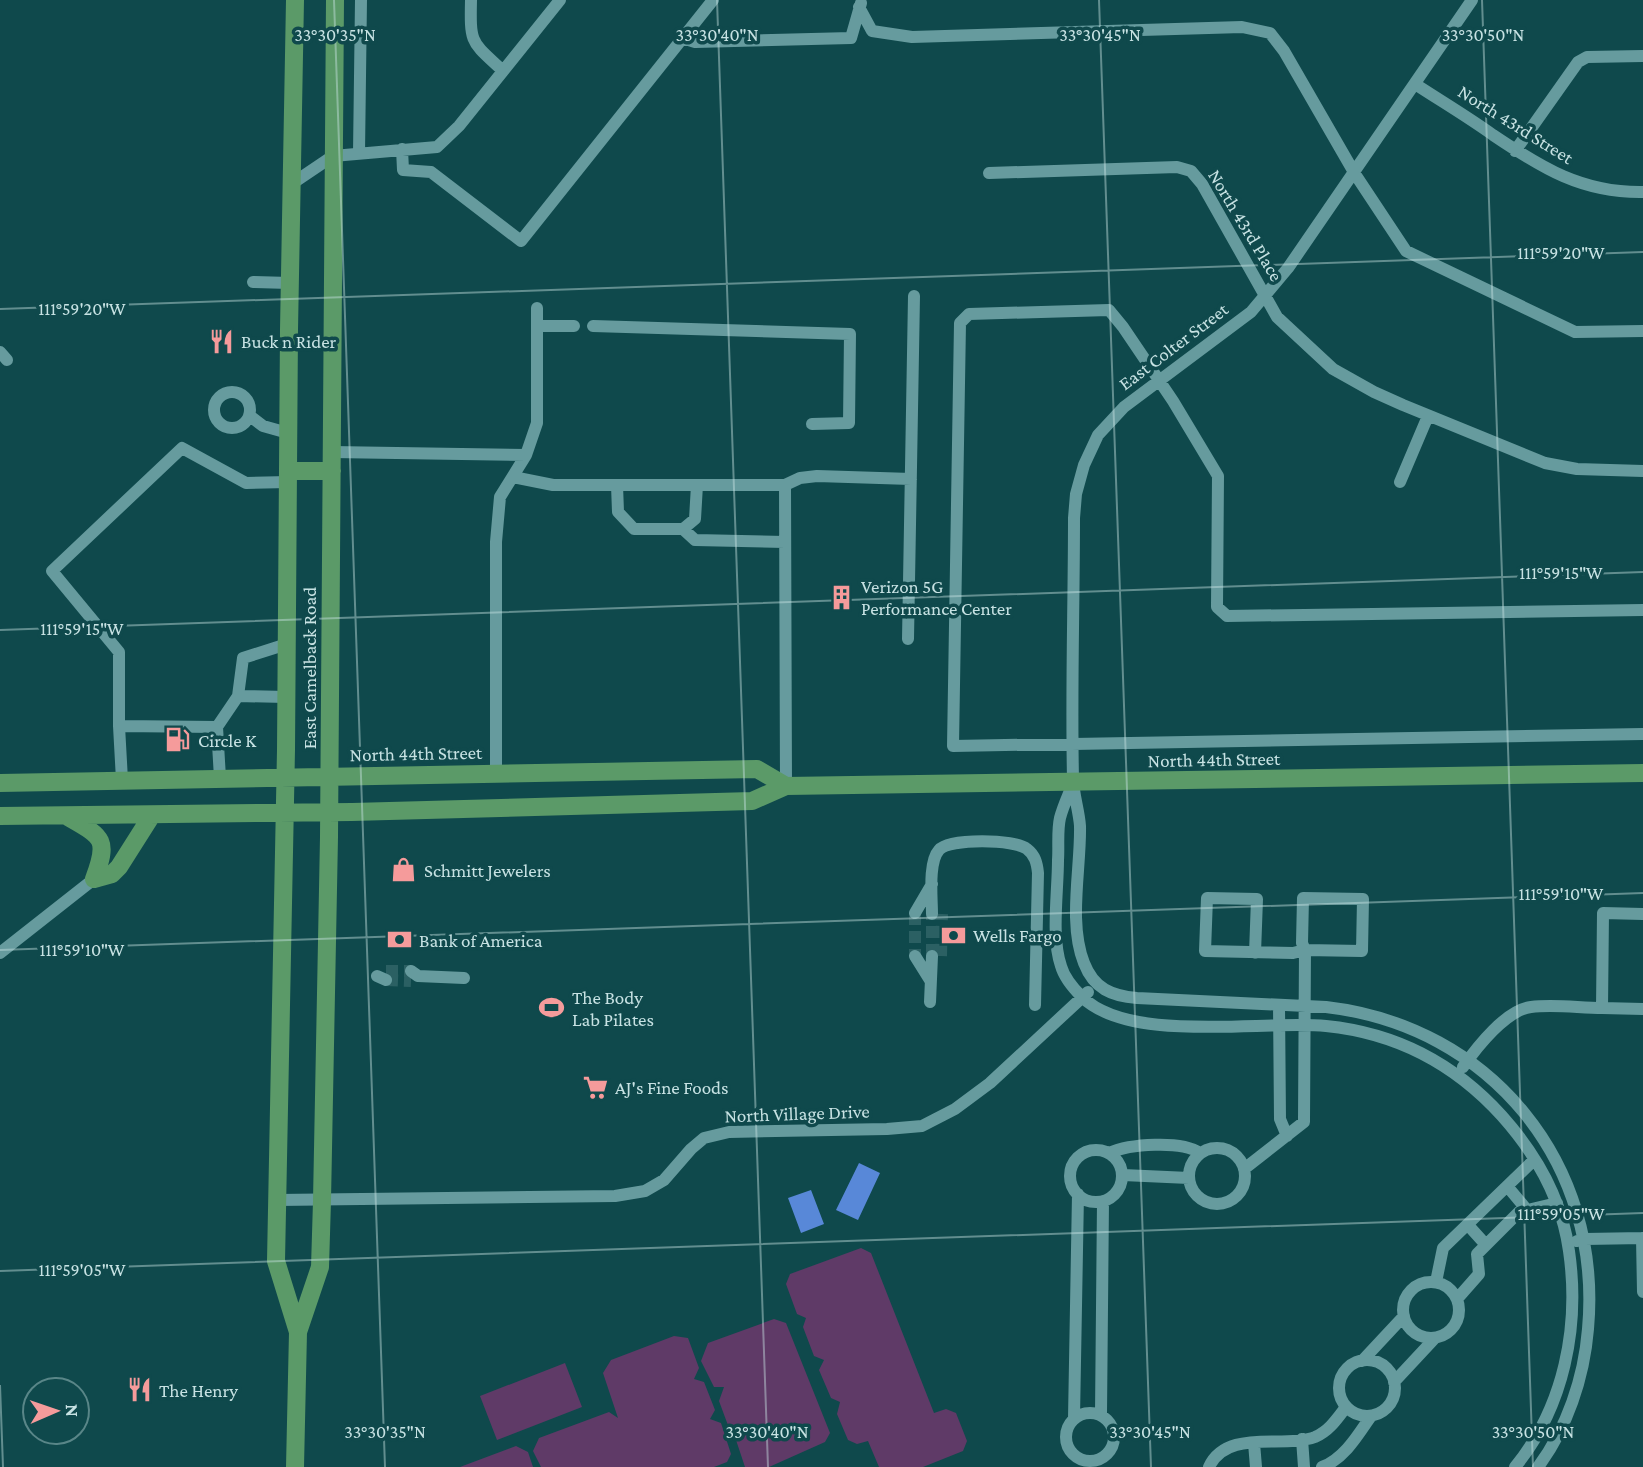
<svg xmlns="http://www.w3.org/2000/svg" width="1643" height="1467" font-family="'Crimson Pro',serif">
	<style>
		.green { fill: #5f3a67 }
		.water { fill: #5888d8 }
		.lines { fill: none; stroke-linecap: round; stroke-linejoin: round }
		.minor-tunnel { stroke: #2b6063; stroke-width: 12; stroke-dasharray: 12 6; stroke-linecap: butt }
		.minor { stroke: #669b9e; stroke-width: 12 }
		.major { stroke: #5b9a68; stroke-width: 18 }
		.ticks { fill: none; stroke: #c7e2e3; stroke-width: 2; stroke-opacity: 0.45 }
		.labels { text-anchor: middle; stroke-width: 7; stroke-linejoin: round; paint-order: stroke }
		.street-label { font-size: 19px; fill: #c7e2e3; stroke: #0f494c }
		.poi-label { font-size: 19px; fill: #c7e2e3; stroke: #0f494c; text-anchor: start }
		.ticks-label { font-size: 18px; text-anchor: middle; fill: #c7e2e3; stroke: #0f494c; stroke-width: 7; stroke-linejoin: round; paint-order: stroke }
	</style>
	<rect width="100%" height="100%" fill="#0f494c"/>
	<!-- green -->
	<path class="green" d="M861,1248L871,1253L934,1413L946,1409L956,1413L967,1441L963,1451L923,1467H879L868,1441L857,1444L848,1440L837,1414L840,1402L831,1398L819,1370L824,1360L814,1356L803,1327L806,1318L797,1314L786,1284L790,1274Z
		M774,1319L786,1323L830,1433L825,1442L769,1467H745L736,1440L738,1431L729,1428L719,1401L724,1387H714L701,1361L708,1343Z
		M674,1336L688,1338L699,1368L694,1379L704,1382L715,1410L710,1419L721,1423L731,1454L727,1462L714,1467H541L533,1451L539,1438L609,1412L618,1418L603,1373L611,1360Z
		M565,1363L582,1407L497,1440L480,1396Z
		M516,1446L528,1452L533,1467H460Z"/>
	<!-- water -->
	<path class="water" d="M859,1163L880,1173L858,1220L836,1210Z
		M811,1190L824,1224L801,1233L788,1198Z"/>
	<g class="lines">
		<!-- minor-tunnel -->
		<path class="minor-tunnel" d="M915,913V956
			M932,956V914
			M941,956L942,914
			M386,971H411
			M386,980L411,981"/>
		<!-- minor -->
		<path class="minor" d="M471,0C470,45 471,41 503,71
			M1472,0L1288,268L1251,312L1124,407L1098,435L1084,465L1076,494L1074,518C1074,605 1071,692 1073,778C1073,794 1079,810 1080,826C1081,868 1068,923 1084,963C1094,989 1112,996 1137,998L1326,1007C1491,1026 1603,1164 1588,1329C1584,1378 1567,1428 1538,1467
			M859,7L872,31L912,37L1242,27L1270,33L1284,51L1355,174L1406,251L1575,332L1643,331
			M682,38L695,42L851,38L861,3
			M1415,84C1441,101 1468,117 1493,135C1542,168 1582,193 1643,192
			M402,149L403,170L431,172L521,241L713,0
			M1515,151L1578,62L1587,57L1643,56
			M359,153L361,0
			M989,173L1177,167L1191,171L1202,184L1277,317L1333,369L1374,392L1403,405L1545,463L1577,469L1643,471
			M293,183L333,156L437,147L459,126L560,0
			M253,282L290,283
			M537,326H574
			M593,326L850,334L849,423L812,424
			M0,352L7,360
			M214 410a18 18 0 1 1 36 0a18 18 0 1 1-36 0Z
			M250,416L263,426L288,433
			M332,452L526,455L537,423V308
			M513,477L553,485H785L800,478L817,476L911,479
			M1400,482L1428,416
			M617,485L618,512L634,529H683L695,540L785,542
			M785,485L786,786
			M683,529L695,519L697,485
			M1643,610L1227,616L1217,607L1218,476L1173,401L1123,327L1109,310L969,314L960,323L953,746L1643,734
			M908,639L914,296
			M238,696L243,658L287,644
			M286,697L238,696L217,727L119,726V652L52,571L182,448L246,483L288,482
			M119,726L122,780
			M217,727L220,778
			M496,773V542L500,497L526,455
			M1073,783C1069,794 1063,806 1060,818C1057,831 1059,847 1058,860C1058,892 1051,937 1061,966C1064,977 1074,989 1082,997C1130,1044 1261,1020 1326,1026C1396,1033 1455,1064 1502,1116C1536,1154 1562,1200 1569,1251C1580,1327 1564,1407 1515,1467
			M915,913L932,884
			M932,914C932,898 928,862 939,850C949,838 1015,839 1027,849C1035,855 1037,863 1038,873L1035,1005
			M1643,914L1603,913L1602,1008L1643,1009
			M0,953L94,879
			M915,956L930,980
			M411,971L418,976L464,978
			M377,976L386,980
			M930,1002L932,956
			M1279,1005L1280,1119L1287,1136
			M1463,1067C1477,1047 1506,1010 1531,1007C1554,1004 1580,1008 1602,1008
			M1189 1176a28 28 0 1 1 56 0a28 28 0 1 1-56 0Z
			M1070 1176a26 26 0 1 1 52 0a26 26 0 1 1-52 0Z
			M1109,1153C1129,1144 1181,1140 1200,1153
			M1244,1169L1304,1122L1305,950L1302,943L1303,898L1363,899L1362,951L1305,950L1293,953L1205,951L1207,898L1257,899L1255,953
			M1123,1175L1189,1178
			M1507,1186L1527,1210
			M277,1200L615,1196L645,1191L664,1180L691,1149L704,1138L729,1132L887,1129L922,1126L955,1109L990,1083L1088,992
			M1468,1225L1486,1245
			M1642,1238L1643,1292
			M1577,1241L1585,1239L1643,1238
			M1436,1282L1443,1248L1534,1160
			M1403 1310a28 28 0 1 1 56 0a28 28 0 1 1-56 0Z
			M1457,1299L1479,1274L1477,1254L1519,1212L1557,1203
			M1339 1388a28 28 0 1 1 56 0a28 28 0 1 1-56 0Z
			M1362,1361L1404,1316
			M1394,1382L1435,1338
			M1066 1437a24 24 0 1 1 48 0a24 24 0 1 1-48 0Z
			M1101,1414L1103,1201
			M1074,1418L1078,1194
			M1302,1439L1304,1467
			M1254,1443L1256,1467
			M1209,1467C1227,1428 1283,1449 1315,1437C1329,1431 1337,1419 1346,1407
			M1322,1467C1344,1459 1358,1435 1371,1416"/>
		<!-- major -->
		<path class="major" d="M295,0L289,330L286,750L276,1261L298,1332L295,1467
			M288,471H332
			M0,783L757,769L786,786
			M0,816L352,812L752,801L786,786L1643,773
			M68,817C103,837 109,839 94,879
			M94,879L112,874L119,867L152,815
			M298,1332L320,1267L322,1201L329,837L335,0"/>
	</g>
	<!-- ticks -->
	<path class="ticks" d="M334,0L385,1467M717,0L768,1467M1099,0L1151,1467M1482,0L1533,1467M0,309L1643,252M0,630L1643,572M0,950L1643,893M0,1271L1643,1213M0,1385L3,1467"/>
	<!-- icons -->
	<defs>
		<symbol id="restaurant-bare" viewBox="-9 -9 18 18"><path d="M-5-6h1v4h1v-4h1v4h1v-4h1v5L-1.5 .5V6h-2V.5L-5-1ZM5-6V6H3V1.5H1.5Q1.5-4 5-6Z" fill="#f59b9b" stroke="#0f494c" stroke-width="2.5" paint-order="stroke"/></symbol>
		<symbol id="building-bare" viewBox="-9 -9 18 18"><path d="M-4-6H4V6H1V3H-1V6H-4ZM-2.5-4.3h1.7v1.8h-1.7ZM.8-4.3h1.7v1.8H.8ZM-2.5-1h1.7V.8h-1.7ZM.8-1h1.7V.8H.8Z" fill="#f59b9b" stroke="#0f494c" stroke-width="2.5" paint-order="stroke"/></symbol>
		<symbol id="fuel-bare" viewBox="-9 -9 18 18"><path d="M-5.5-6h7V0h2V4h1.3V-2.5L3-4.5l.8-.8L6-3V5H2.5V1h-1V6h-7ZM-4.2-4.7v3.2H.2V-4.7Z" fill="#f59b9b" stroke="#0f494c" stroke-width="2.5" paint-order="stroke"/></symbol>
		<symbol id="shop-bare" viewBox="-9 -9 18 18"><path d="M-5-2.5h2.3a2.7 3.5 0 0 1 5.4 0H5L5.5 6h-11ZM-1.5-2.5h3a1.5 2.3 0 0 0-3 0Z" fill="#f59b9b" stroke="#0f494c" stroke-width="2.5" paint-order="stroke"/></symbol>
		<symbol id="bank-bare" viewBox="-9 -9 18 18"><path d="M-6-4H6V4H-6ZM0-2.3a2.3 2.3 0 1 0 0 4.6a2.3 2.3 0 1 0 0-4.6Z" fill="#f59b9b" stroke="#0f494c" stroke-width="2.5" paint-order="stroke"/></symbol>
		<symbol id="stadium-bare" viewBox="-9 -9 18 18"><path d="M0-5a6.5 5 0 1 0 0 10a6.5 5 0 1 0 0-10ZM-3.5-1.8h7v3.6h-7Z" fill="#f59b9b" stroke="#0f494c" stroke-width="2.5" paint-order="stroke"/></symbol>
		<symbol id="supermarket-bare" viewBox="-9 -9 18 18"><path d="M-6-5.5h2.5l.6 2H6L4.5 2H-2.5L-4.4-4H-6ZM-1.5 3.2a1.3 1.3 0 1 0 .1 0ZM3 3.2a1.3 1.3 0 1 0 .1 0Z" fill="#f59b9b" stroke="#0f494c" stroke-width="2.5" paint-order="stroke"/></symbol>
	</defs>
	<g fill-rule="evenodd">
		<use href="#restaurant-bare" x="204" y="324" width="35" height="35"/>
		<use href="#building-bare" x="824" y="580" width="35" height="35"/>
		<use href="#fuel-bare" x="160" y="722" width="35" height="35"/>
		<use href="#shop-bare" x="386" y="852" width="35" height="35"/>
		<use href="#bank-bare" x="936" y="918" width="35" height="35"/>
		<use href="#bank-bare" x="382" y="922" width="35" height="35"/>
		<use href="#stadium-bare" x="534" y="990" width="35" height="35"/>
		<use href="#supermarket-bare" x="578" y="1070" width="35" height="35"/>
		<use href="#restaurant-bare" x="122" y="1372" width="35" height="35"/>
	</g>
	<g class="labels">
		<!-- street labels -->
		<g class="street-label">
			<text transform="translate(1516 124) rotate(32)" y="7">North 43rd Street</text>
			<text transform="translate(1246 225) rotate(59)" y="7">North 43rd Place</text>
			<text transform="translate(1173 346) rotate(-37)" y="7">East Colter Street</text>
			<text transform="translate(309 668) rotate(-90)" y="7">East Camelback Road</text>
			<text transform="translate(416 753) rotate(-1)" y="7">North 44th Street</text>
			<text transform="translate(1214 759) rotate(-1)" y="7">North 44th Street</text>
			<text transform="translate(797 1113) rotate(-2)" y="7">North Village Drive</text>
		</g>
		<!-- poi labels -->
		<g class="poi-label">
			<text x="241" y="348">Buck n Rider</text>
			<text x="861" y="593">Verizon 5G<tspan x="861" dy="22">Performance Center</tspan></text>
			<text x="198" y="747">Circle K</text>
			<text x="424" y="877">Schmitt Jewelers</text>
			<text x="973" y="942">Wells Fargo</text>
			<text x="419" y="947">Bank of America</text>
			<text x="572" y="1004">The Body<tspan x="572" dy="22">Lab Pilates</tspan></text>
			<text x="615" y="1094">AJ's Fine Foods</text>
			<text x="159" y="1397">The Henry</text>
		</g>
	</g>
	<g class="ticks-label">
		<text x="335" y="41">33°30'35"N</text>
		<text x="717" y="41">33°30'40"N</text>
		<text x="1100" y="41">33°30'45"N</text>
		<text x="1483" y="41">33°30'50"N</text>
		<text x="1561" y="259">111°59'20"W</text>
		<text x="82" y="315">111°59'20"W</text>
		<text x="1561" y="579">111°59'15"W</text>
		<text x="82" y="635">111°59'15"W</text>
		<text x="1561" y="900">111°59'10"W</text>
		<text x="82" y="956">111°59'10"W</text>
		<text x="1561" y="1220">111°59'05"W</text>
		<text x="82" y="1276">111°59'05"W</text>
		<text x="385" y="1438">33°30'35"N</text>
		<text x="767" y="1438">33°30'40"N</text>
		<text x="1150" y="1438">33°30'45"N</text>
		<text x="1533" y="1438">33°30'50"N</text>
	</g>
	<!-- north arrow -->
	<g transform="translate(56 1411) rotate(88)"><circle r="33" fill="#0f494c" stroke="#598688" stroke-width="2"/>
	<path d="M0-5L12 26L0 18L-12 26Z" fill="#f59b9b"/>
	<text y="-10" font-size="19" font-weight="bold" text-anchor="middle" fill="#c7e2e3">N</text>
	</g>
</svg>
